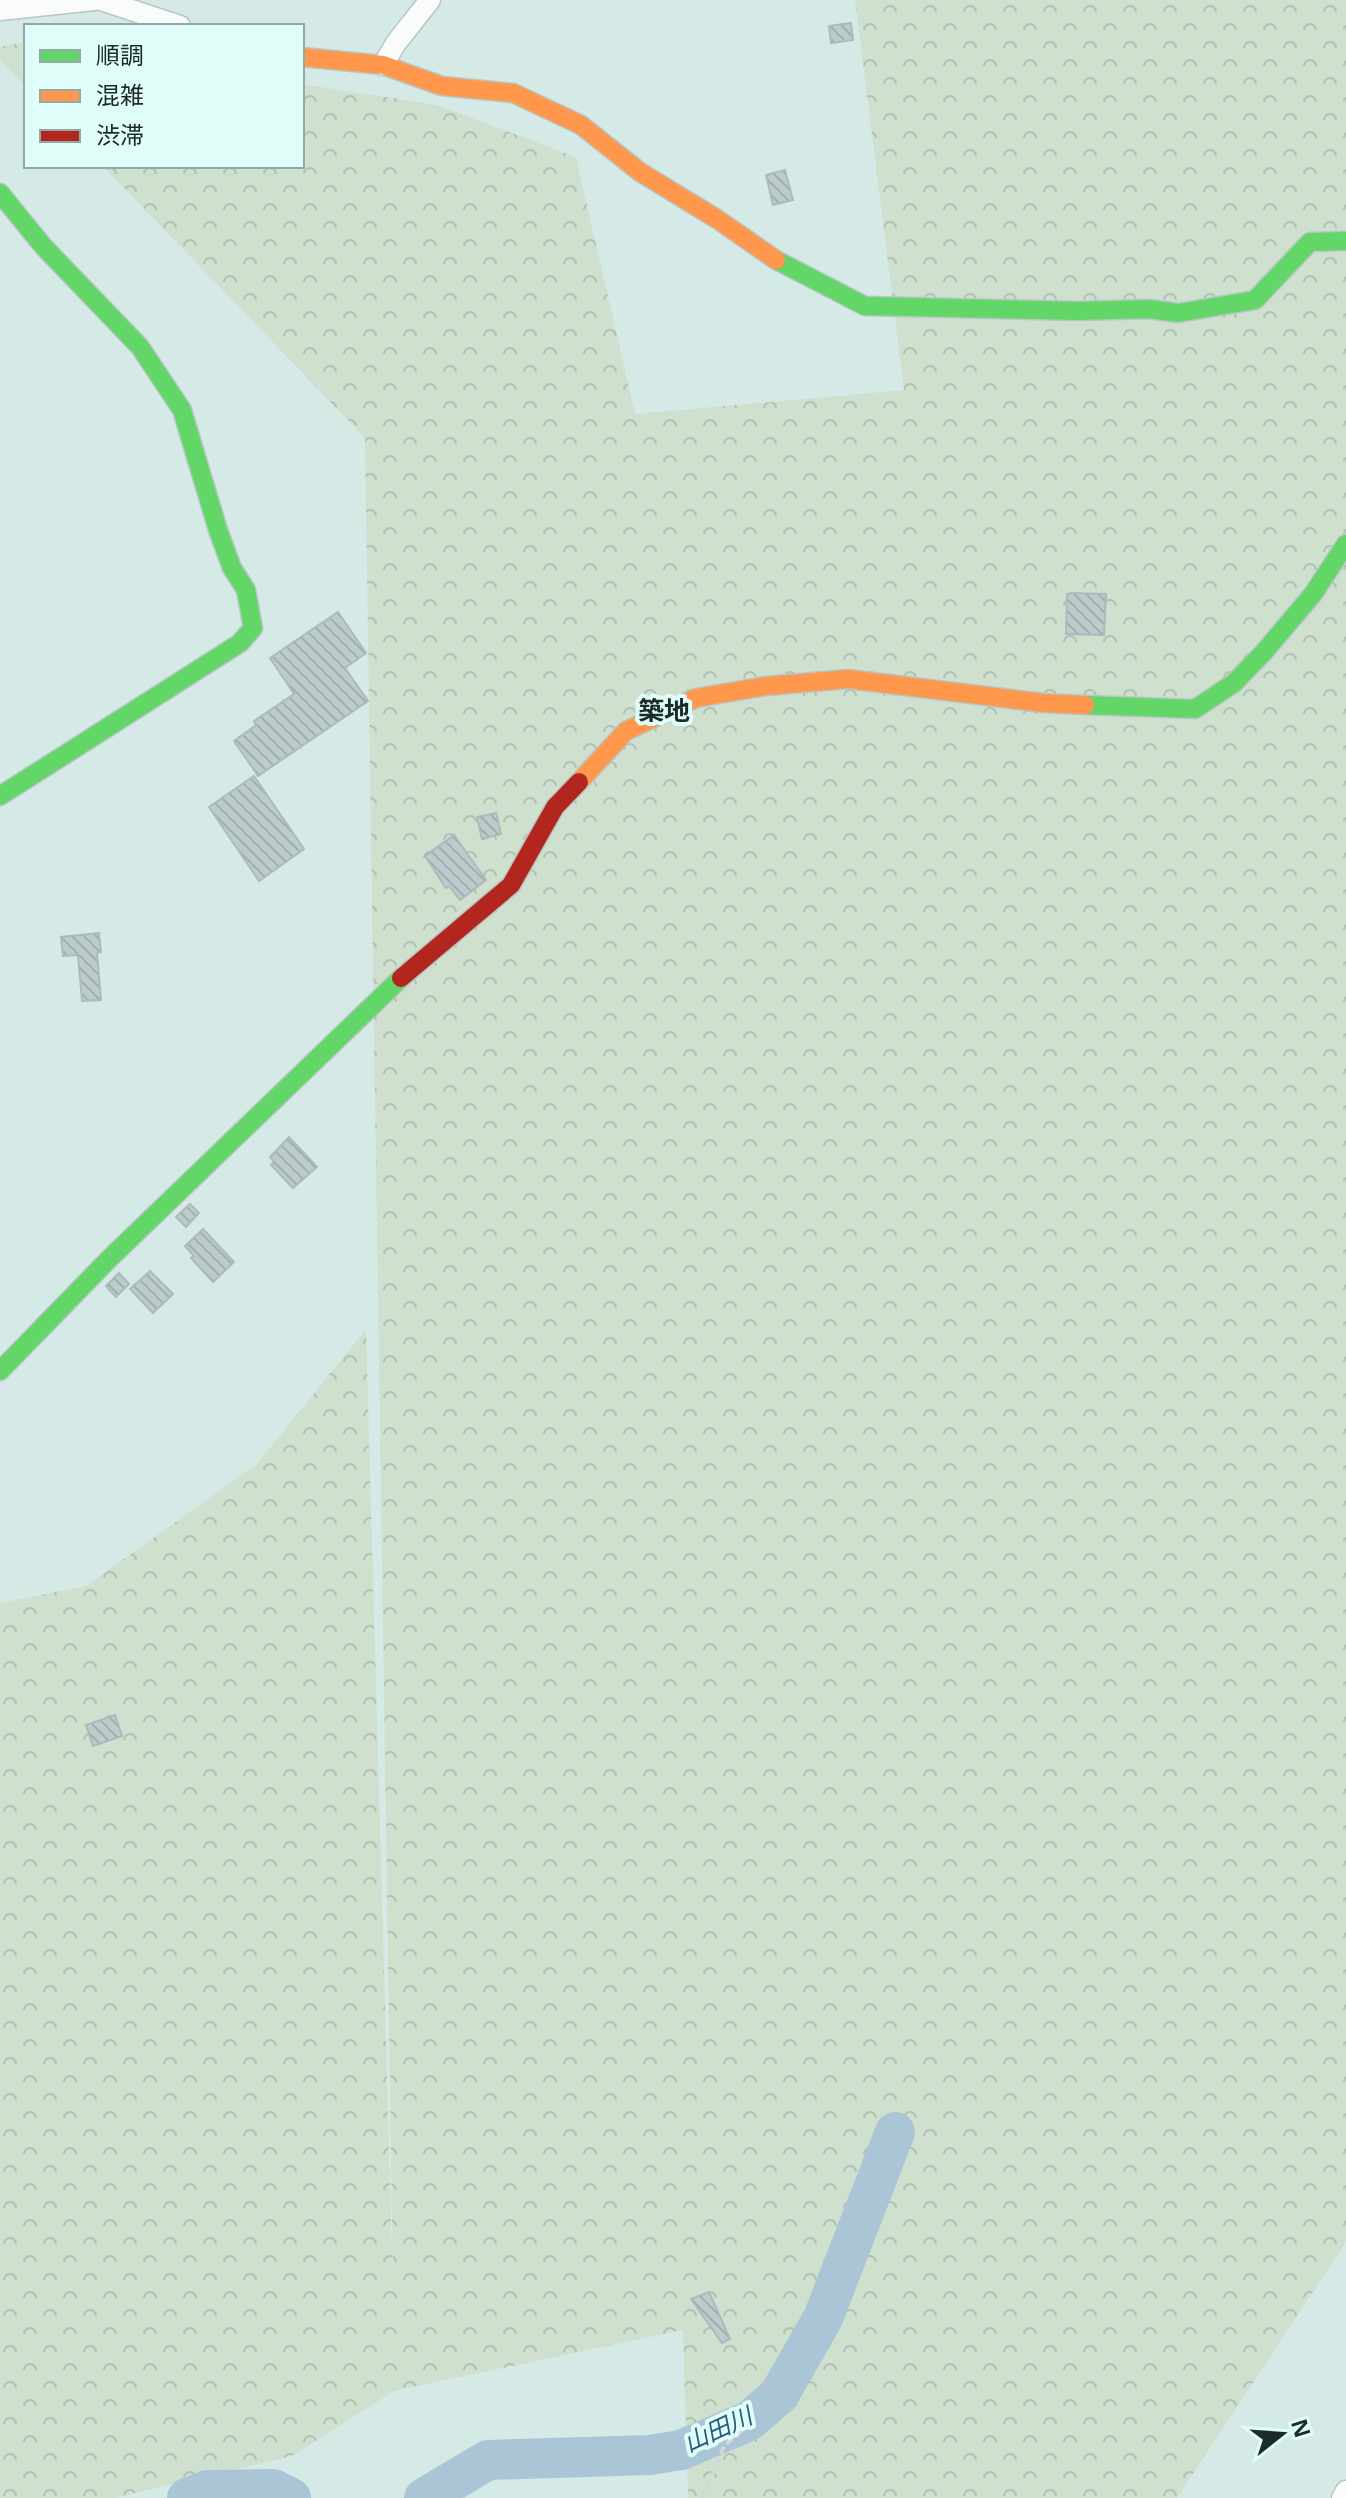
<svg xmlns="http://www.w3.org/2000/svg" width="1346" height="2498" font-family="'Noto Sans','Noto Sans JP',sans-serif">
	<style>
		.forest { fill: url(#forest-crowns) }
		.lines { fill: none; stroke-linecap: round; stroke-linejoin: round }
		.river { stroke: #aac5d6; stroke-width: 40 }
		.building { fill: url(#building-back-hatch); stroke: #abbbbb; stroke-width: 2 }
		.street-casing { stroke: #b6c7c4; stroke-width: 23 }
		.fast-casing { stroke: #b6c7c4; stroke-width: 21 }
		.slow-casing { stroke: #b6c7c4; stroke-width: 21 }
		.jam-casing { stroke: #b6c7c4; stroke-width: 21 }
		.path { stroke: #d2d7d7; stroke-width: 4; stroke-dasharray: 8 4; stroke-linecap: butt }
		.street { stroke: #f9fcfb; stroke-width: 20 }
		.fast { stroke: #63d668; stroke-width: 18 }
		.slow { stroke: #ff974d; stroke-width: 18 }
		.jam { stroke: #b3261e; stroke-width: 18 }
		.labels { text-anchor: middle; stroke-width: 8; stroke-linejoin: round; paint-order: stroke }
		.water-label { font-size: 24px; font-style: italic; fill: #2b5a7f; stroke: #e0fef9 }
		.quarter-label { font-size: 26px; font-weight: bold; fill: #1c2a28; stroke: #e0fef9 }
	</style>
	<defs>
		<pattern id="forest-crowns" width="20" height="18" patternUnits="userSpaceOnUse" patternTransform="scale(2)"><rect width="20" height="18" fill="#d0e0cf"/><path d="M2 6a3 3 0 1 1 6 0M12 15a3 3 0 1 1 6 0" fill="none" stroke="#b2c0b2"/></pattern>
		<pattern id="building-back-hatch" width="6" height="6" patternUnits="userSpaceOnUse" patternTransform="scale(2)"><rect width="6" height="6" fill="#bccccc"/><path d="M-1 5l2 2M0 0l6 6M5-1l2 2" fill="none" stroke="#a1afaf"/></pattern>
	</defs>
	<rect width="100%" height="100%" fill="#d5eae7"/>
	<!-- forest -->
	<path class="forest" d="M855,0H1346V2242L1177,2498H688L683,2330L394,2391L292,2456L113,2498H0V1603L86,1586L257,1464L366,1329L393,2290L365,438L103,166H302V84L437,105L576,157L635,414L904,390Z
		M26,42V87L0,60V47Z"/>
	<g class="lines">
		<!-- river -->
		<path class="river" d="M187,2498L207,2490L273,2489L291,2498
			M424,2498L488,2460L650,2455L681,2450L749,2421L779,2395L823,2318L895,2132"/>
	</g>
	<!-- building -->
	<path class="building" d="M851,23L853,40L831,43L829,26Z
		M785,170L793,200L773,205L766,175Z
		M1072,593L1106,594L1104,635L1066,634L1067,594Z
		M338,612L366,653L345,668L368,701L258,776L234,741L256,725L254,721L294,694L270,658Z
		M254,776L304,849L259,881L209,807Z
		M496,813L501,834L482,839L477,817Z
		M454,835L486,880L460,900L449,886L446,888L425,856Z
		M99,933L101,952L97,953L101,1000L82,1001L78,955L63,956L61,937Z
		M289,1137L317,1167L293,1188L271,1165L274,1162L270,1157Z
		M190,1204L199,1213L186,1227L176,1217Z
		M203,1229L234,1262L213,1282L191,1258L194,1256L185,1246Z
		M150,1271L173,1294L153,1313L130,1289Z
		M119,1273L129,1284L116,1297L106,1286Z
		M115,1715L122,1736L93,1746L86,1725Z
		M709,2292L730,2339L722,2343L691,2299Z"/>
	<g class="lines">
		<defs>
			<path id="street" d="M101,0L180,26
				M0,10L94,0
				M383,65L396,43L430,0
				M1342,2498L1346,2491"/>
			<path id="fast" d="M0,193L43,246L140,347L182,410L218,530L232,568L246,590L253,628L240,643L0,796
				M776,260L865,306L1077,311L1149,309L1178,313L1255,300L1310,242L1346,241
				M1085,705L1195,709L1234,683L1264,652L1313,594L1346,544
				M0,1371L109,1259L401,978"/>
			<path id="slow" d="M302,57L383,65L442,86L513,93L581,125L640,172L717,219L776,260
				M579,782L626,731L696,698L766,686L848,679L1043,703L1085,705"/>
			<path id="jam" d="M401,978L511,885L555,807L579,782"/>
		</defs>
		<!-- street casing -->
		<use href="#street" class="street-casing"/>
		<!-- fast casing -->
		<use href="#fast" class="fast-casing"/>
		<!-- slow casing -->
		<use href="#slow" class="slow-casing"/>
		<!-- jam casing -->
		<use href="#jam" class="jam-casing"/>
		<!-- path -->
		<path class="path" d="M702,2498L724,2446L745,2428"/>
		<!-- street -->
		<use href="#street" class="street"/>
		<!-- fast -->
		<use href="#fast" class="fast"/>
		<!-- slow -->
		<use href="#slow" class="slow"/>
		<!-- jam -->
		<use href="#jam" class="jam"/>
	</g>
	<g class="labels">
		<!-- water labels -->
		<g class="water-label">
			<text transform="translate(718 2430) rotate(-25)" y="8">山田川</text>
		</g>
		<!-- quarter labels -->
		<g class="quarter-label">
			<text x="664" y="720">築地</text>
		</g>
	</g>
	<!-- legend -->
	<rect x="24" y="24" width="280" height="144" fill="#e0fef9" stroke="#92a9a5" stroke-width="2"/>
	<rect x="40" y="50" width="40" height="12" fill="#63d668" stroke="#92a9a5" stroke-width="2"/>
	<text x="96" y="64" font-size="24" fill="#1c2a28">順調</text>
	<rect x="40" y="90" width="40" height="12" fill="#ff974d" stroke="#92a9a5" stroke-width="2"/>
	<text x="96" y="104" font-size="24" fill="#1c2a28">混雑</text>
	<rect x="40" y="130" width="40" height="12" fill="#b3261e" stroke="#92a9a5" stroke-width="2"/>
	<text x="96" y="144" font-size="24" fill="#1c2a28">渋滞</text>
	<!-- north arrow -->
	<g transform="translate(1282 2434) rotate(73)" stroke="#e0fef9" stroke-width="6" paint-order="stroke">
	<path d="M0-6L14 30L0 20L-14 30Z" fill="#1c2a28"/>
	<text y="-12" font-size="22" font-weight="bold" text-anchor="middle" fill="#1c2a28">N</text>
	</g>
</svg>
